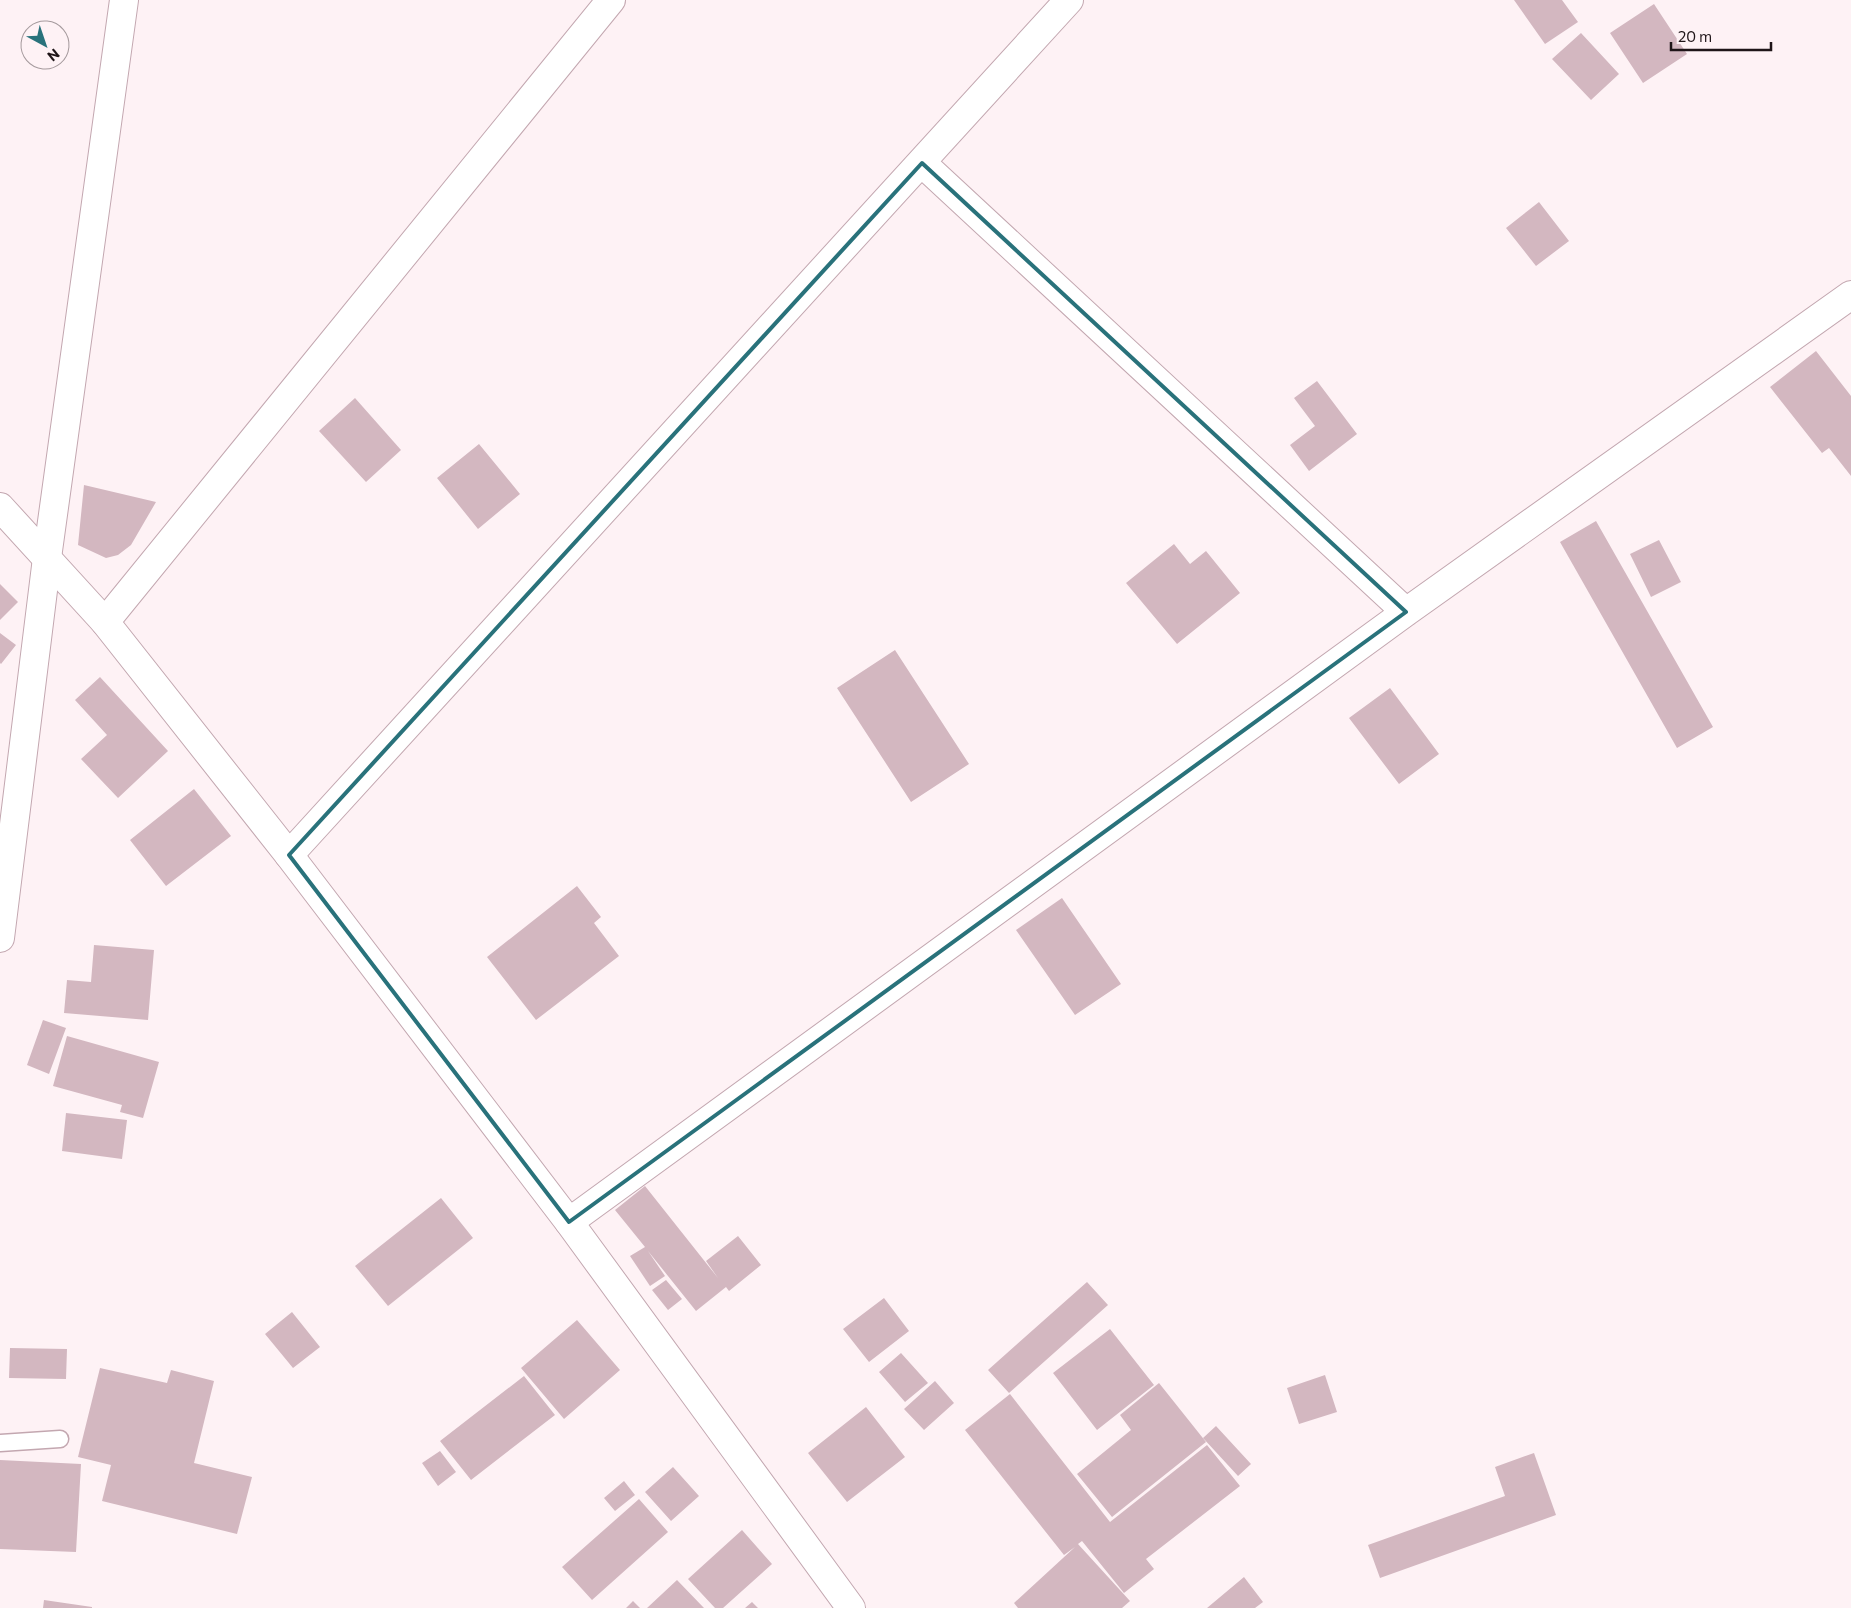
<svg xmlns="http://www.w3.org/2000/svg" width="1851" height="1608" font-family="Commissioner,sans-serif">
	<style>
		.building { fill: #d3b7c0 }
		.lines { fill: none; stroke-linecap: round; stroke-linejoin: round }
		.service-casing { stroke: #c3a7b0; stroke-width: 19 }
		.minor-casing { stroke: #c3a7b0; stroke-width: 30 }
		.secondary-casing { stroke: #c3a7b0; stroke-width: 30 }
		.service { stroke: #fff; stroke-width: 16 }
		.minor { stroke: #fff; stroke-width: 28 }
		.secondary { stroke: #fff; stroke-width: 28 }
		.marked { fill: none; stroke: #29727b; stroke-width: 4; stroke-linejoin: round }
	</style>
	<rect width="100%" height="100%" fill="#fef2f5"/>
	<!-- building -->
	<path class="building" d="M1514,0H1562L1578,22L1545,44Z
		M1654,4L1687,54L1643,83L1610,33Z
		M1581,33L1619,74L1591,100L1552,59Z
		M1539,202L1569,241L1536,266L1506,228Z
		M1816,351L1851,396V476L1829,448L1822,453L1770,387Z
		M1317,381L1357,434L1309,471L1290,445L1315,426L1294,398Z
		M355,398L401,450L366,482L319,431Z
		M479,444L520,494L478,529L437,478Z
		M84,485L156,502L131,545L118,555L106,558L78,545Z
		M1596,521L1713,727L1677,748L1560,542Z
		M1659,540L1681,582L1651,597L1630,554Z
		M1174,544L1190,564L1206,551L1240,593L1177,644L1126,583Z
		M0,584L18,602L0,620Z
		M0,633L16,645L1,664L0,663Z
		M895,650L969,764L911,802L837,688Z
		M100,677L168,751L118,798L81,759L107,735L75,700Z
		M1390,688L1439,754L1399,784L1349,718Z
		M194,789L231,836L166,886L130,840Z
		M577,886L601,917L594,923L619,956L536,1020L487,957Z
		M1062,898L1121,984L1075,1015L1016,930Z
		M94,945L154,950L148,1020L64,1013L67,980L91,982Z
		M43,1020L66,1028L49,1074L27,1065Z
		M67,1036L159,1062L143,1118L120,1112L122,1105L53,1086Z
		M66,1113L127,1120L122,1159L62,1151Z
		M645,1186L718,1278L706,1261L738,1236L761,1265L729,1291L726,1287L696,1311L648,1251L665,1276L650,1286L630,1256L645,1247L615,1210Z
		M441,1198L473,1238L388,1306L355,1266Z
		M666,1280L682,1299L668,1310L652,1290Z
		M1087,1282L1108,1305L1009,1393L988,1370Z
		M884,1298L909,1331L869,1362L843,1329Z
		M292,1312L320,1347L293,1368L265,1334Z
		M577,1320L620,1370L564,1419L521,1368Z
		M1110,1329L1154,1385L1097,1430L1053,1373Z
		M10,1348L67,1349L66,1379L9,1378Z
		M901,1353L928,1383L905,1402L879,1372Z
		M100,1368L167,1383L171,1370L214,1381L194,1463L252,1477L237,1534L102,1501L111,1465L78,1457Z
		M1325,1375L1337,1412L1299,1424L1287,1388Z
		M524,1376L555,1415L471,1480L440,1441Z
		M935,1381L954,1403L924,1430L904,1409Z
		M1159,1383L1206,1442L1112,1517L1077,1474L1131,1430L1120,1415Z
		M1010,1394L1110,1522L1207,1445L1240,1486L1146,1559L1154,1569L1124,1593L1082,1541L1078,1544L1130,1601L1122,1608H1018L1014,1603L1075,1547L1064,1555L965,1430Z
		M866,1407L905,1457L847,1502L808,1453Z
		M1216,1426L1251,1464L1238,1476L1203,1438Z
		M440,1451L456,1472L438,1486L422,1463Z
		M1534,1453L1556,1515L1380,1578L1368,1545L1505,1496L1495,1467Z
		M0,1460L81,1464L76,1552L0,1549Z
		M673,1467L699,1496L671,1521L645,1492Z
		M624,1481L635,1495L615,1511L604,1498Z
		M639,1499L668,1532L592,1600L562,1567Z
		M742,1530L772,1564L723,1608H715L688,1579Z
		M1244,1577L1263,1602L1255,1608H1207Z
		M677,1580L704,1608H647Z
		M44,1600L92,1607V1608H43Z
		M633,1601L640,1608H626Z
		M752,1602L758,1608H745Z"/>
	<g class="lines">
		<defs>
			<path id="service" d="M0,1443L60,1439"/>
			<path id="minor" d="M922,163L1406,612
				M105,622L611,0
				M289,855L1069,0
				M0,938L47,558L124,0
				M569,1222L1406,612L1851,295"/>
			<path id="secondary" d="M0,507L105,622L289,855L569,1222L851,1608"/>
		</defs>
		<!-- service casing -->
		<use href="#service" class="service-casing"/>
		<!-- minor casing -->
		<use href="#minor" class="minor-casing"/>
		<!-- secondary casing -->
		<use href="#secondary" class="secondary-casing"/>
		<!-- service -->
		<use href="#service" class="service"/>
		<!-- minor -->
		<use href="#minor" class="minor"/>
		<!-- secondary -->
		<use href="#secondary" class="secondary"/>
	</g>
	<!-- marked area -->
	<path class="marked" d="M922,163L1406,612L569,1222L289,855Z"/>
	<!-- north arrow -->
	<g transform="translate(45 45) rotate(140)"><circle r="24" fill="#fef2f5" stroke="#a59a9d"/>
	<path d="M0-4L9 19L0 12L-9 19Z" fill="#29727b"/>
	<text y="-8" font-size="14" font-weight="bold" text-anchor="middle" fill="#1f1518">N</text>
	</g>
	<!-- scale -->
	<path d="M1671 42v8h100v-8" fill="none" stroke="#1f1518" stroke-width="2.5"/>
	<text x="1678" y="42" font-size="15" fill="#1f1518" stroke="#fef2f5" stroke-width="4" paint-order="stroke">20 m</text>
</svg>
